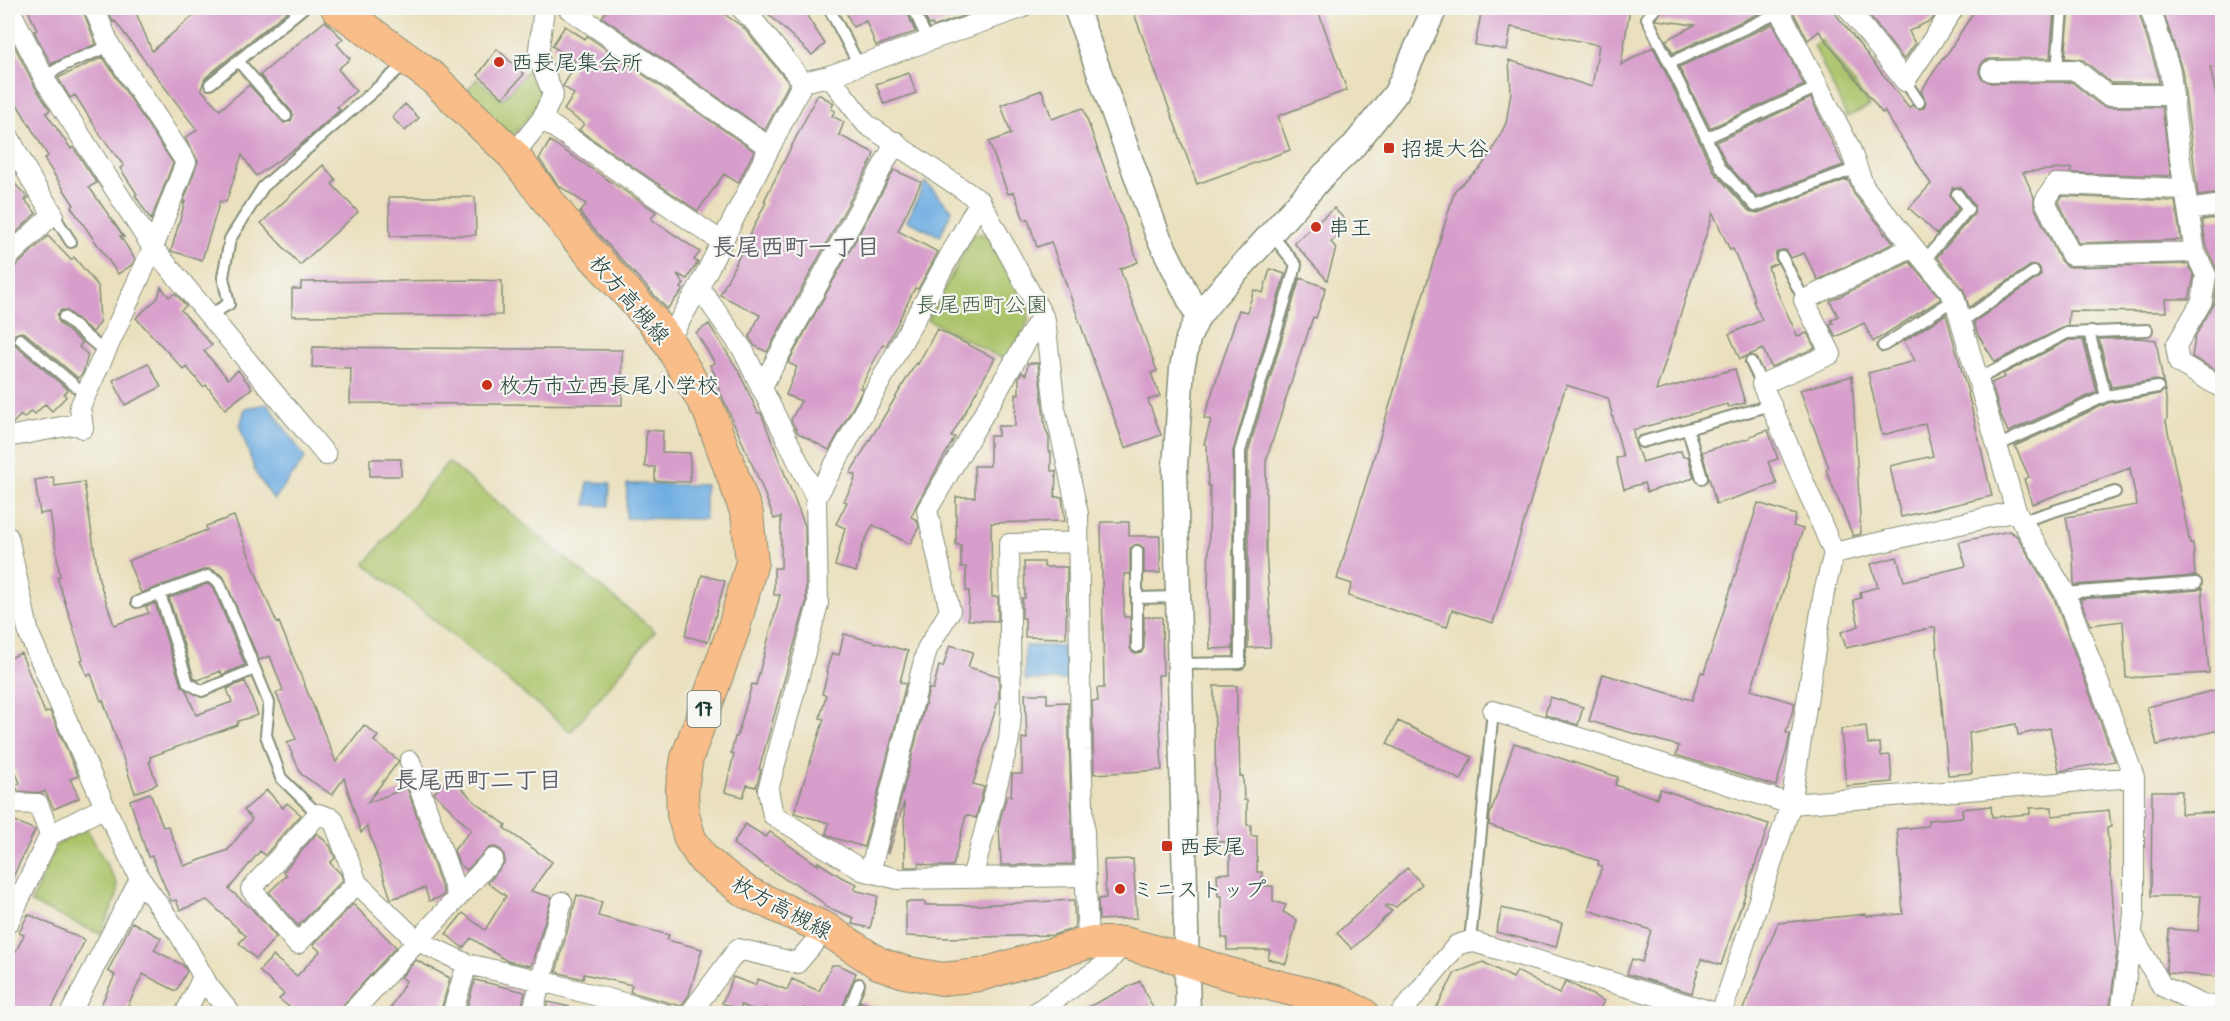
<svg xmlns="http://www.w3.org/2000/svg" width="2230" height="1021" font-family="'Patrick Hand','Klee One',sans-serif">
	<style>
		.green { fill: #acc46a; stroke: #66804f; stroke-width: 1.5 }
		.water { fill: #6faee2; stroke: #47768b; stroke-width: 1.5 }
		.building { fill: #d79dcb }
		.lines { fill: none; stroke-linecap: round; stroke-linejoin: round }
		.service-casing { stroke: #848e78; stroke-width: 14 }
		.minor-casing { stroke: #848e78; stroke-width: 22 }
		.tertiary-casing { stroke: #848e78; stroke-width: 27 }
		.primary-casing { stroke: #848e78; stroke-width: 34 }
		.service { stroke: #fff; stroke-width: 10 }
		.minor { stroke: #fff; stroke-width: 20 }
		.tertiary { stroke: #fff; stroke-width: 24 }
		.primary { stroke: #f8bd88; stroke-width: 32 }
		.poi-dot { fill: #c8321e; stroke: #f6f6f2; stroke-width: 2 }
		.labels { text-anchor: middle; stroke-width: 4.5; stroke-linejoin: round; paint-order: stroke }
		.shield { fill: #f6f6f2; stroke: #60746d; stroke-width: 1.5 }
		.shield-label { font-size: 21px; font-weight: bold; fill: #1f3d34 }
		.poi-label { font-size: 22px; fill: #1f3d34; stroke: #f6f6f2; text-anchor: start }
		.street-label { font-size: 22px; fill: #1f3d34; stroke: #f6f6f2 }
		.park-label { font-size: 22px; fill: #425f42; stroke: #f6f6f2 }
		.neighbourhood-label { font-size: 24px; font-weight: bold; fill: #5f5f69; stroke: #f6f6f2 }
	</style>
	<rect width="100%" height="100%" fill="#f6f6f2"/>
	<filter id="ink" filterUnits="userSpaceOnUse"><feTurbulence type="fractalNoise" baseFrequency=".0167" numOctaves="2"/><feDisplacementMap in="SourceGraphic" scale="12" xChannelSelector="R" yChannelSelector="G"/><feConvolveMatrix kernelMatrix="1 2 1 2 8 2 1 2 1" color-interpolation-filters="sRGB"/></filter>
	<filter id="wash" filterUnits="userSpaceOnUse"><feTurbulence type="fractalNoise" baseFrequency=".008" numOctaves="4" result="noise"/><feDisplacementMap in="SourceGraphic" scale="24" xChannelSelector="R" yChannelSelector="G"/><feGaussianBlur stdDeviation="1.35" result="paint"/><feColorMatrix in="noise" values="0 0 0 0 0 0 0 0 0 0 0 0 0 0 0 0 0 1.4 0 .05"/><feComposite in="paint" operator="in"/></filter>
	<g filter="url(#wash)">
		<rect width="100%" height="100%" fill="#eae0bd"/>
		<!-- green -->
		<path class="green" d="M1822,40L1870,106L1847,117L1814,46Z
			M528,70L540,86L542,102L511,137L463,95L477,79L502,100Z
			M974,233L987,235L1028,307L1029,319L1007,361L928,320Z
			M448,462L655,631L571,732L365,564Z
			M87,829L117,884V896L100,934L31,903L56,845Z"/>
		<!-- water -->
		<path class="water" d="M925,182L952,210L940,236L907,221Z
			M268,404L305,458L274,500L256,474L240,427L245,408Z
			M587,482L610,483L609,506L586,505Z
			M627,484L705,485V519L626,518Z
			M1025,646H1071V680H1025Z"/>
		<g id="blocks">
			<!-- building -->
			<path class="building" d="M27,8H82L96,44L51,64L34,31L37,30Z
				M107,8H134L152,51L202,8H291L205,78L201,89L220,110L249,85L284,123L291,121L293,115L292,112L260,75L325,21L343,39L337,44L350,59L338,69L356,91L337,107L340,110L299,146L256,176L242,155L226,202L220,201L202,260L171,251L185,202L183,203L198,161L185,138L197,130L115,21L113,22Z
				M608,8H715L743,27L789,83L765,130L602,17Z
				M762,8H802L825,44L812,55Z
				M844,8H906L915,32L876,46L866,21L853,27Z
				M921,8H985L933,27L932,24L929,25Z
				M1132,8H1317L1347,90L1278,116L1290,150L1197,184Z
				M1482,8H1630L1621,65L1653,47L1714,172L1749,211L1758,213L1848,179L1854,194L1881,227L1885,235L1886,233L1894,243L1818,280L1804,253L1791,258L1786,250H1782L1776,252L1775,257L1777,263L1768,267L1774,285L1798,337L1807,333L1815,348L1771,367L1763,349L1740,359L1729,334L1762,320L1753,301L1755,300L1733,249L1730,250L1713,213L1656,391L1735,369L1745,403L1729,407L1727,404L1633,430L1635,443L1642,462L1681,451L1683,457L1688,456L1694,478L1647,492L1644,483L1624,489L1616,458L1623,457L1608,398L1566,385L1493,623L1452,610L1447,627L1348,596L1352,584L1337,579L1455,190L1481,167L1491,153L1506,123L1511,92L1509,60L1592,87L1599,45L1511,27L1507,50L1475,45Z
				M1663,8H1766V10L1673,53L1666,40L1695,25L1656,20Z
				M1791,8H1831L1909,108L1912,105L1919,109L1924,108L1926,102L1921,91L1943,58L1944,59L1976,8H2037V10L2054,11L2050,58L1990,59L1984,61L1980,66L1979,72L1981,78L1991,83L2072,82L2099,104L2106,107H2162L2171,176L2070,173L2072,168L2023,172L2034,197V206L2060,260L2065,265L2071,267L2188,264L2194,277L2189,299H2165L2166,312L2069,311L2068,325L1995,362L1978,335L1974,322L2038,278L2041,275L2040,268L2037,265L2030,266L1969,307L1964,290L1937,257L1974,214V205L1961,187L1952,188L1950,195L1958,209L1937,234L1909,208L1931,184L1884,111L1882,113L1819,31L1808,40Z
				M1867,8H1940L1932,20L1909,31L1915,44L1904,60L1872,19Z
				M2162,8H2223V69L2210,67L2223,127V193L2198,196L2182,70Z
				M2070,9L2139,13L2158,74L2159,83H2111L2083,60L2065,58Z
				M1773,24L1804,85L1710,128L1679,67Z
				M565,26L585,39L587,36L754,151L738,183L724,174L698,211L579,130L584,124L564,110L574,94L563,86L573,69L570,67L575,61L552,46Z
				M13,43L35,87L50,110L46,113L71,149L73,147L97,183L89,187L124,237L120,236L135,259L132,265L118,274L71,207L74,205L44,159L48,156L8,89V47Z
				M497,49L524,74L503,98L478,75Z
				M103,57L173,163L151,220L135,195L137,194L120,168L124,166L101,136L75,95L70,98L58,78Z
				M909,73L916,93L884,104L876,84Z
				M1042,90L1052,119L1083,108L1138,262L1120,269L1157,371L1151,373L1160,396L1148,400L1161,435L1125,448L1051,242L1037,247L1028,219L1024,220L1014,192L1008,194L989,142L1011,134L1001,105Z
				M818,94L834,103L831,109L835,111L832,116L844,122L839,135L874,153L872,160L767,352L755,346L749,337L760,315L720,295L766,202L764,201Z
				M1811,98L1843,165L1757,197L1727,164L1716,142Z
				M405,104L419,118L405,131L392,117Z
				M550,141L656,212L651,219L700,252L694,260L698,262L687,279L677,274L684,284L681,288L683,290L667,309L589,224L580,213L586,204L558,185L539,159Z
				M323,165L336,180L332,184L358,212L300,265L261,223Z
				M894,170L921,182L898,231L938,252L918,289L915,288L886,346L883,344L860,388L863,389L829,450L798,433L791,420L801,401L786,395L797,367L788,363Z
				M8,176L28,198L25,200L36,213L8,241Z
				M2062,196L2175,201L2181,240L2078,243L2059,202Z
				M389,197H475L476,235L390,236Z
				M1334,208L1347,222L1342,226L1346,229L1331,242L1336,248L1327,280L1294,243Z
				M2223,217V374L2192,357L2195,337L2214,303L2218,277L2217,270L2207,248L2202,220Z
				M48,236L71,260L74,257L98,286L100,323L93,332L66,310H61L57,315L59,323L82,343L79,347L88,355L83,373L78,378L25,333L21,332L15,334L13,338L15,345L68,390L64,394L66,397L52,411L45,404L35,414L31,411L24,418L21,415L12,424L8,425V269L16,266Z
				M1910,262L1941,299L1873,342L1864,323L1836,337L1829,324L1833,323L1831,320L1838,316L1830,301Z
				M1270,269L1285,274L1233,451V648L1210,649L1208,586L1210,486H1208L1207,445L1204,444L1211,420L1204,418L1239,310L1247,312L1254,290L1263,293Z
				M1300,278L1325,287L1324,294L1316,318L1313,317L1304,345H1303L1266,461V551L1270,614V647L1248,648V452Z
				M476,280L502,281V315L292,316V289H301V282Z
				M161,287L169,297L175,293L186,306L181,310L212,345L204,351L228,379L238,370L252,388L225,409L206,385L203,387L187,367L184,370L136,318L158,298Z
				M1946,314L1968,393L1992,496L1901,517L1890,466L1933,456L1925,424L1882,435L1868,373L1915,361L1904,341Z
				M709,324L738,370L758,413H761L805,526L806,603L759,769L761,770L756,787L747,785L743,797L725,792L734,754L731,753L735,737H737L752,684L756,685L780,595H774V568H781V517L774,519L762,487L715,380L717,379L710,365L715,363L696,333Z
				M937,329L995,358L951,437H955L917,504L911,517L917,520L919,527L910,544L873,525L862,547L856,572L835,566L845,528L836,524L847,502L844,501L855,480L854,479L856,475L850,473L916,363L918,364Z
				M2139,338L2156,340L2163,382L2157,380L2111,387L2099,339Z
				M2069,340H2083L2097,392L2008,432L2001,416L1991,383L2005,377L2003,374Z
				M313,347L622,350V405L350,403L351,368L312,367Z
				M148,363L161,387L125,405L113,380Z
				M1028,363H1038L1045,427L1049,438V452H1051V471H1056L1055,497H1062L1065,521L991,523L992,597H998V621L968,620L969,591H966V567H961V545H956V497H975L974,466H990V436H998V426H1015L1016,394H1019V377L1022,372L1026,375Z
				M1852,376L1861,534L1853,536L1826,470L1829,468L1800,390Z
				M2165,390L2167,408V420L2166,421L2190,544L2193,543L2195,576L2074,585L2073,556L2066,517L2137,505L2130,468L2032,504L2024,479L2029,477L2015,446L2108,403L2159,394Z
				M646,430L663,431L662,452L690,453V482L655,481V467H645Z
				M1768,430L1778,459L1768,462L1777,484L1716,504L1702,452L1750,438V436Z
				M370,459H401V476H370Z
				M53,477L55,486L84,482L99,580L114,625L149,613L146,607L155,603L181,685L186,690L196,715L232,702L227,689L245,681L258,715L238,721L237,725L150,757L151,762H149L157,784L135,793L103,700L101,701L91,674L87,676L81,660L83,659L57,577L60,576L50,512L40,514L35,480Z
				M1758,503L1796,515L1793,526L1803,529L1751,690L1795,703L1786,733L1790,734L1787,749L1776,786L1676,755L1679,746L1589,721L1603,674L1692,700L1701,672L1704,673Z
				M234,516L262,589L277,623L279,622L336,762L364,725L378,736L374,741L398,760V762L367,803L407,788L444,894L441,897L429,901L425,888L391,899L367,826L361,833L344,778L332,795L301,774L287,742L296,739L276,693L283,690L270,656L259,660L223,576L211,569H206L141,593L128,561L207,530L206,526Z
				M1101,522H1129V536H1160V573H1144V548L1138,544L1130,548V574H1124V617H1130V648L1133,653L1136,654L1141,653L1144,648V617H1162L1163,675H1158L1162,770L1094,774L1092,701H1098L1097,688H1104Z
				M2009,531L2017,536L2054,598L2115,761L2059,771L2050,728L2018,735L2016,724L1969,733L1972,773L1948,775L1935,627L1846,648L1841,632L1859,626L1853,600L1861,598L1860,592L1878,587L1871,564L1897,557L1904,581L1966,566L1959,542Z
				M1024,562H1044V567H1067L1066,638L1025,637V618H1022V598H1025Z
				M702,575L725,581L708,642L685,636Z
				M207,584L213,587L245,665L222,675L221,671L198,680L194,678L169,598Z
				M2202,588L2209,673L2126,678L2123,621L2090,625L2080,599L2197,590Z
				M844,634L908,651L900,682L906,684L864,847L834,838L826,834L829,823L794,813L824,719L820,718L826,695L822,694L828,672L826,671L832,653L839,655Z
				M950,645L973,652L968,667L999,676V698L973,784L984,787L976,818L966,815L953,866H933L919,863L918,867H905L904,802L889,853H887L929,689H933L939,666L943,667Z
				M21,653L45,713L50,711L78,776L70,779L79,798L54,809L45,791L41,793L18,791L15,785L20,783L8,753V659Z
				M1214,686H1237V738H1239L1240,776H1243L1244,800H1247V825H1251V836H1257V872H1262V881H1266V886H1273V901L1286,905L1283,912L1297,920L1286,964L1268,959L1270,950H1227V938H1222V896H1218L1217,874L1230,873V842H1217Z
				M2216,690L2223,717V729L2157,745L2147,707Z
				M1025,694H1047V703L1068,702L1073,864L1001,865L999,824L1007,795L1011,797L1012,774H1022V738L1027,739Z
				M1550,697L1583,707L1578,725L1545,715Z
				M1398,721L1472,757L1461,780L1387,744Z
				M1866,726L1868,744L1880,743L1881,756L1890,755L1892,782L1846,786L1841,729Z
				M1514,743L1618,777L1615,785L1657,798L1660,789L1769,824L1721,965L1701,959L1692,993L1627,974L1632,959L1642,962L1651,930L1588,910L1602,866L1598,865L1599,861L1489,825L1490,815Z
				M451,777L475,802L506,825L504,828L552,862L531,891L552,897L531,966L507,961L471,938L463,948L446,934L463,913L485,930L506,896L488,883L505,862L504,855L501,850L495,847L489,848L467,870L459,864L454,850L471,830L434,793Z
				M267,790L283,808L287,803L301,815L265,855L260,851L229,889L252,909L276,937L256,959L239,943L246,936L207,900L180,910L176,900L171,901L152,856L148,857L130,800L150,793L163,827L168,826L184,866L228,850L252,819L244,810Z
				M2152,791H2182L2181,814L2223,812V977L2168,973L2166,969L2169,929L2198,931L2201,896H2151Z
				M1991,806L1992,817L2030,814V808L2052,807V816L2109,810L2111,827L2107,828L2117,952L2110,1006L2064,1010V1014H1741L1778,923L1866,914V916L1903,914L1897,829L1928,826V820L1963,817L1962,809Z
				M8,821L13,824L15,821L35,830L8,888Z
				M745,824L766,837L770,832L818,865V862L841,877L857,884L854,890L878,896L870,928L852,924L854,918L824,906L825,904L793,882L791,883L733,844Z
				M317,833L330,846L335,858L330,863L341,874L343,880L298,926L269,892L287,875L283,872Z
				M1133,859L1137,918L1099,920L1098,899L1106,898L1104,860Z
				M1407,868L1422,884L1396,907L1386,905L1385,907L1392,911L1352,949L1337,933Z
				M577,895L602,902L598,916L669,935L667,940L702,949L689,995L681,1006L630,992L632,985L584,974L583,979L556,972Z
				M1074,900L1075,928L1053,935L949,938L906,936V902H925V905H976Z
				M353,904L396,947L335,1014H298L279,999L284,994L259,971L273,956L297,976L320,951L313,945Z
				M1502,908L1562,923L1556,947L1496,932Z
				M28,914L85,940L49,1014H8V967L24,935L19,933Z
				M132,922L161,938L154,950L183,965L187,971L176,991L143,974L124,1014H118L101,1005L115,975L108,971Z
				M416,960L450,978L440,1014H387L406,981L401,977Z
				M1483,962L1513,978L1517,971L1559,994L1566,981L1568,982L1604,1001L1597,1014H1433L1455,973Z
				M832,965H839L856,973L840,1014H817L804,1008L802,1014H778L765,1008L763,1013L741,1005L740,1010L722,1003L733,977L755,985L758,979L787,990L792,979L819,991Z
				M475,980L525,992L520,1014H465Z
				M1140,981L1156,1014H1074Z
				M860,1001L886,1014H855Z
				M548,1002L570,1007L569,1014H545Z"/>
		</g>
	</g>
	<g filter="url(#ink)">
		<use href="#blocks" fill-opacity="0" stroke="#848e78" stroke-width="1.5"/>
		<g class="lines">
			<defs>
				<path id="service" d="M829,8L859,65
					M913,8L928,41
					M1656,8L1647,18L1721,168L1755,206L1857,168
					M238,61L286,116
					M1670,63L1780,12
					M2057,70L2062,8
					M44,77L66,64L110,46
					M1905,81L1919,102
					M210,84L303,8
					M1706,138L1818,87
					M53,214L71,242
					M1782,257L1804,300
					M1924,261L1968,209L1957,194
					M209,315L229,304L223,277L230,239L263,187L406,63
					M64,317L106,353
					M1961,322L2034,272
					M2089,332L2106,396
					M20,339L86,395
					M1883,346L1955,299
					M1751,362L1762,384
					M1978,379L2067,333L2147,330
					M1688,430L1702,478
					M1642,442L1771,405
					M1997,446L2106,396L2158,387
					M2022,521L2115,492
					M1137,551V647
					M2065,593L2196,583
					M160,594L188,683L202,691L255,669
					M1137,598L1177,597
					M137,602L208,576L219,582L269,703L266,735L281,778L318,814
					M1180,664L1240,663V451L1296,265L1272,235
					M1470,941L1493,711
					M847,1014L859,984"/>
				<path id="minor" d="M9,8L46,82L153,248L326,455
					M568,8L769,147
					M741,8L753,20L803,82L829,76L1021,8
					M1778,8L1849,146L1864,187L1954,297L2016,511L2065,593L2134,777V914L2121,1014
					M1848,8L1905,81L1954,8
					M2150,8L2170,71L2180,159L2195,252L2206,275L2202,301L2176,346L2179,363L2222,388
					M1991,71L2076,70L2107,95H2173
					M829,76L866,124L980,201L1045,320L1055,408L1078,514L1081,750L1088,943
					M542,119L722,242
					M8,135L33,183L53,214L8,257
					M513,155L542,119L553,94L538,57L544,8
					M2185,189L2056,184L2045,201L2071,255L2195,252
					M2189,210L2222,205
					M699,287L743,350L816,498L818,604L768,790L773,815L862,870L898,879L1086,876
					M668,341L699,287L803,82
					M761,388L896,142
					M83,428L80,407L153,248L186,162L110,46L94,8
					M8,437L82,423
					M816,498L980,201
					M8,537L29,634L105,807L140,879L180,935L209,987L231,1014
					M1834,553L2016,511
					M1493,711L1791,804L2134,777
					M410,761L458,897
					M8,803L38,804L50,835
					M870,872L927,649L950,611L927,510L1042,315
					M972,878L1009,740L1011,714L1009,544L1078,542
					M357,883L297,944L251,889L318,814L333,819L357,883L416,940L467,964L542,981L664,1014
					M8,923L50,835L105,807
					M2131,933L2162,986L2202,1005L2222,1007
					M70,1014L140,879
					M185,1014L203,977
					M354,1014V1010L493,859
					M452,1014L467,964
					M532,1014L562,902
					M690,1014L738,949L797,963L826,929
					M1034,1014L1106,964L1124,943
					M1400,1014L1457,945L1470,941L1720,1014
					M1721,1014L1791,804L1824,592L1834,553L1762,384L1831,354L1804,300L1913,247"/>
				<path id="tertiary" d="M1076,8L1158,236L1198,317
					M1188,1014L1175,467L1182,368L1188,339L1198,317L1213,298L1323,176L1352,148L1396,93L1435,8"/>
				<path id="primary" d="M337,8L433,78L513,155L575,236L653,321L668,341L709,411L747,514L752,562L733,631L687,758L682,788L683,814L690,839L704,860L746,892L826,929L878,963L904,972L942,979L980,975L1088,943H1124L1187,960L1226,973L1336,1001L1363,1014"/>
			</defs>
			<!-- service casing -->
			<use href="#service" class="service-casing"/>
			<!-- minor casing -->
			<use href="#minor" class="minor-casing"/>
			<!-- tertiary casing -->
			<use href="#tertiary" class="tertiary-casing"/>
			<!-- primary casing -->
			<use href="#primary" class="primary-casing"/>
			<!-- service -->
			<use href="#service" class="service"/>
			<!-- minor -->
			<use href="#minor" class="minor"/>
			<!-- tertiary -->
			<use href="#tertiary" class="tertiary"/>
			<!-- primary -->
			<use href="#primary" class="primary"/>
		</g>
	</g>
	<!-- markers -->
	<g class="poi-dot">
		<circle cx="499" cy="62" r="6"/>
		<rect x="1383" y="142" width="12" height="12" rx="3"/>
		<circle cx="1316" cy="227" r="6"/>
		<circle cx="487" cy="385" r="6"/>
		<rect x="1161" y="840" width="12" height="12" rx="3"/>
		<circle cx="1120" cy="889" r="6"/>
	</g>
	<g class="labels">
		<!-- shield labels -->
		<rect class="shield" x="687.5" y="691" width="33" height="36" rx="4.5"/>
		<g class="shield-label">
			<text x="704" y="716">17</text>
		</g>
		<!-- poi labels -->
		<g class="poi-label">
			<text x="511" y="70">西長尾集会所</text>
			<text x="1401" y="156">招提大谷</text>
			<text x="1328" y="235">串王</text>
			<text x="499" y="393">枚方市立西長尾小学校</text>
			<text x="1179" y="854">西長尾</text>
			<text x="1132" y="897">ミニストップ</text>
		</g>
		<!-- street labels -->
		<g class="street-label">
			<text transform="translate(630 299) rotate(49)" y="8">枚方高槻線</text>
			<text transform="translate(782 907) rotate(28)" y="8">枚方高槻線</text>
		</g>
		<!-- park labels -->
		<g class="park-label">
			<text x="982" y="312">長尾西町公園</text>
		</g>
		<!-- neighbourhood labels -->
		<g class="neighbourhood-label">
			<text x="796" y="255">長尾西町一丁目</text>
			<text x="478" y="788">長尾西町二丁目</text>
		</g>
	</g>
	<!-- margin -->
	<rect width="2230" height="1021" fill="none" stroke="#f6f6f2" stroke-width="30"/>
</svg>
